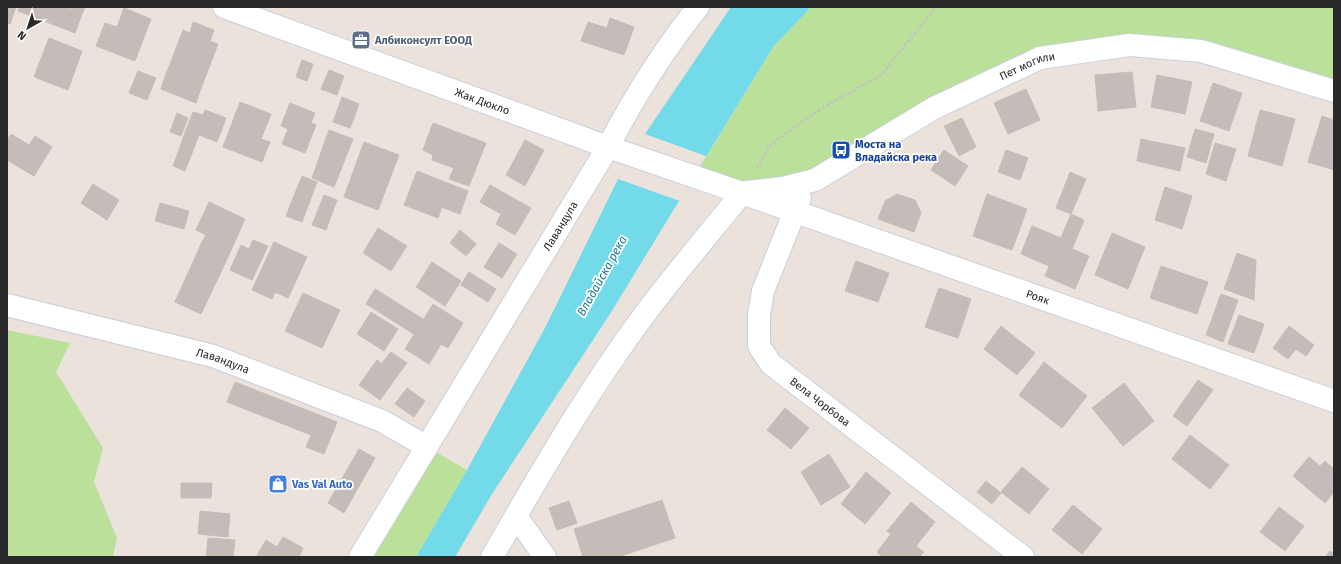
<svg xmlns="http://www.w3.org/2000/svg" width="1341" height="564" font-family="'Fira Sans',sans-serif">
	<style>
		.green { fill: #bbe09a }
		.water { fill: #72dae9 }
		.pier { fill: #ebe2dc }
		.building { fill: #c3bcb8; stroke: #c6beb5 }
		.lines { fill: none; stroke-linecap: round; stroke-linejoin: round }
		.minor-casing { stroke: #cacfdb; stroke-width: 24 }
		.path { stroke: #c3c3c3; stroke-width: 2.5; stroke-dasharray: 3 2; stroke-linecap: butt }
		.minor { stroke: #fff; stroke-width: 22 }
		.labels { text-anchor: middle; stroke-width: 3.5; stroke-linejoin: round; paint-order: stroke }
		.service-label { font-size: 11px; font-weight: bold; fill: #4e5e75; stroke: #fff; text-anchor: start }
		.street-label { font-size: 11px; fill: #292929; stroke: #fff }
		.transit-label { font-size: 11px; font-weight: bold; fill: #164399; stroke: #fff; text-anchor: start }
		.shop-label { font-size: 11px; font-weight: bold; fill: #366cbe; stroke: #fff; text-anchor: start }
		.water-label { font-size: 12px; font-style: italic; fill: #137994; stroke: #fff }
	</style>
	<rect width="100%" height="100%" fill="#ebe2dc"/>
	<!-- green -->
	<path class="green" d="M811,7H1334V91L1201,51L1040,58L783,188L694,177L773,47Z
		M7,330L70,343L56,372L103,448L94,482L117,538L113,557H7Z
		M427,447L467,470L416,557H360Z"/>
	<!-- water -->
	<path class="water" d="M731,7H811L773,47L610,314L492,494L455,557H416L467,470L546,326L618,179L645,134Z"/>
	<!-- pier -->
	<path class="pier" d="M645,134L706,156L680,201L618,179Z"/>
	<!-- building -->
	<path class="building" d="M7,7H16L10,24L7,23Z
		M20,7H65L82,14L75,33L18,11Z
		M72,7H85L82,14L71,9Z
		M124,8L151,19L135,61L96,46L105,23L117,27Z
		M610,18L634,27L624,55L581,41L588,22L607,28Z
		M193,22L214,30L210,41L218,44L200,91L165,77L183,30L190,33Z
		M49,38L82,51L68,90L34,77Z
		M302,60L313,64L307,81L296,77Z
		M329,70L344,76L337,95L321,89Z
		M138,71L156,78L147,100L129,93Z
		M1132,72L1136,107L1098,111L1095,75Z
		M1157,75L1192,82L1185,114L1151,107Z
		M165,77L200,91L196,103L161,89Z
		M1213,83L1242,93L1229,131L1200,121Z
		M1026,89L1040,120L1008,134L994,103Z
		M342,97L359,104L350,128L333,122Z
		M240,102L271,114L261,139L270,142L262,162L223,147Z
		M290,103L315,113L311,123L316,125L305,153L282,144L288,129L281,126Z
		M205,110L226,118L217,142L186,130L193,112L203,115Z
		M1260,110L1295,119L1282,166L1248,156Z
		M177,113L188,118L181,136L170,132Z
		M1322,116L1334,120V170L1308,162Z
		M962,118L976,147L959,156L944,126Z
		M433,123L486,143L469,186L449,179L454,168L432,160L433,155L423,150Z
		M1195,129L1214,134L1206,163L1187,157Z
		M186,130L199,135L185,171L173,166Z
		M329,130L353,139L334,187L312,178Z
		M11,134L29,145L35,136L52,147L34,176L7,160V140Z
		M1141,139L1185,148L1180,171L1137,161Z
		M525,140L544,150L525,186L506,175Z
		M364,142L399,155L378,210L344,197Z
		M1215,143L1236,149L1226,181L1206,174Z
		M944,150L968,166L955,186L931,170Z
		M1006,150L1028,158L1020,180L998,172Z
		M417,171L450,184L438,218L404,205Z
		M1070,172L1086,179L1071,214L1056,208Z
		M302,176L317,182L302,222L286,216Z
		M93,184L119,200L107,220L81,203Z
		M450,184L468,191L460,214L441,207Z
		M490,185L531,208L515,235L496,224L501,214L480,202Z
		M1165,187L1192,196L1182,229L1155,220Z
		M897,194L915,200L921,213L914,232L878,219L885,201Z
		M987,194L1027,209L1012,250L973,236Z
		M324,195L337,200L326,230L312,225Z
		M209,202L245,219L229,255L202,242L206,235L196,230Z
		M160,203L189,211L184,229L155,221Z
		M1071,214L1084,220L1072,249L1089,256L1075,289L1045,276Z
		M1032,226L1061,238L1049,266L1021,254Z
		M378,228L407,246L391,271L363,253Z
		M460,230L476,244L466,256L450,243Z
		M1112,233L1145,247L1128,289L1095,275Z
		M253,240L268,246L252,280L230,270L241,245L249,249Z
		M202,242L229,255L201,314L175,302Z
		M274,242L307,257L288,298L275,292L272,299L252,290Z
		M499,243L517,254L502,278L484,267Z
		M1237,253L1256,260L1254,300L1224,289Z
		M856,261L889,273L878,302L845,291Z
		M432,262L461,281L445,306L416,287Z
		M1161,266L1208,282L1197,314L1150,298Z
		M469,272L496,289L488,302L461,285Z
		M939,288L971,299L958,338L925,327Z
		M375,289L423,319L414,334L366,304Z
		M303,293L340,310L322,348L285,331Z
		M1221,294L1238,300L1223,342L1206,335Z
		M433,304L463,323L448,348L441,344L429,364L405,349Z
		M371,312L398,329L384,351L357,334Z
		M1239,315L1264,324L1254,353L1228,344Z
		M1001,326L1035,353L1017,375L984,349Z
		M1289,326L1314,345L1306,356L1296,349L1288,359L1273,348Z
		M391,352L407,363L398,375L382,363Z
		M377,360L398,375L380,400L359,385Z
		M1044,362L1087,396L1062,428L1019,395Z
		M1198,380L1213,390L1187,426L1173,416Z
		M235,382L337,422L324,454L306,447L311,435L227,402Z
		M1124,383L1154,421L1123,446L1092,408Z
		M407,388L425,401L414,417L395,404Z
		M785,408L809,428L791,449L767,430Z
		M1190,435L1229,465L1210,489L1172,459Z
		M359,449L375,458L344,513L328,503Z
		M829,454L850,487L821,505L801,472Z
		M1309,457L1320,466L1325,461L1334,469V492L1325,503L1293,476Z
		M1022,467L1049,489L1029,514L1001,492Z
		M866,472L891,493L865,524L841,504Z
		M986,481L1001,493L992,504L977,492Z
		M181,483H212L211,498H181Z
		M662,500L675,538L618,557H583L574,529Z
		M569,501L577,523L557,530L549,508Z
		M911,502L935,522L916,546L924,552L919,557H882L877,552L891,534L887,531Z
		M1073,505L1102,529L1082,554L1052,530Z
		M1279,507L1304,526L1285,551L1260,532Z
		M200,511L230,514L228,537L198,534Z
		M283,537L303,548L299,557H261L257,555L266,540L277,547Z
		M208,538L235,540L233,557H206Z
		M1330,551L1334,554V557H1325Z"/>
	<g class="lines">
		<defs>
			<g id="minor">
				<path id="s1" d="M224,7L608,147L742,193L1334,401"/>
				<path id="s2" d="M747,192L783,188L815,180L934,108L1040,58L1129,45L1201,51L1334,91"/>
				<path id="s3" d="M800,198L763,291L759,315V346L771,364L1023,557"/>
				<path id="s4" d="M7,305L213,356L382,421L427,447"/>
				<path d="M516,516L545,557"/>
				<path id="s5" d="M360,557L608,147C634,97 663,51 698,7"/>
				<path d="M492,557C532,488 572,418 617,353C655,297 700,245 742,193"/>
			</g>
		</defs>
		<!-- minor casing -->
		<use href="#minor" class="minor-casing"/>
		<!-- path -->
		<path class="path" d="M757,168L771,144L819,110L881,75L936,7"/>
		<!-- minor -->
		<use href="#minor" class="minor"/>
	</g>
	<!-- icons -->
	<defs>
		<symbol id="office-square" viewBox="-11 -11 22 22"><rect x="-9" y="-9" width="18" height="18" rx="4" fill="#5c6f8a" stroke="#fff"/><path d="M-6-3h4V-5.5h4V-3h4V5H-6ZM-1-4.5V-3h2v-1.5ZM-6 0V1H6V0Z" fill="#fff"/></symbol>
		<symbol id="bus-square" viewBox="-11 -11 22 22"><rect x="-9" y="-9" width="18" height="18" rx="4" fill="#1a4fb4" stroke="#fff"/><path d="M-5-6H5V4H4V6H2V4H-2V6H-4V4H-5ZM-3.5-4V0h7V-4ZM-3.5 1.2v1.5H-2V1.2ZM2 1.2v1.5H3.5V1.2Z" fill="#fff"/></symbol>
		<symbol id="shop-square" viewBox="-11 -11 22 22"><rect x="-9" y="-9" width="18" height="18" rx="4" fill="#3f7fe0" stroke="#fff"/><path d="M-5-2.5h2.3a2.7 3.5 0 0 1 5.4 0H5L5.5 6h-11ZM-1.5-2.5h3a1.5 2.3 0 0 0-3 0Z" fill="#fff"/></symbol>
	</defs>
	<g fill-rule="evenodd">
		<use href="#office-square" x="350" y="29" width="22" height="22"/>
		<use href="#bus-square" x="830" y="139" width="22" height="22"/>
		<use href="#shop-square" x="267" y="473" width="22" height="22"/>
	</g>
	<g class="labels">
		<!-- service labels -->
		<g class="service-label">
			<text x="375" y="44">Албиконсулт ЕООД</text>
		</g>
		<!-- street labels -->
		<g class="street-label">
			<text dy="4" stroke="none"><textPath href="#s2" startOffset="311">Пет могили</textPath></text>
			<text dy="4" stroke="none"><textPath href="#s1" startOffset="275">Жак Дюкло</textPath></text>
			<text dy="4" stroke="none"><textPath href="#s5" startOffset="387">Лавандула</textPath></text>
			<text dy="4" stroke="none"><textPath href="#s1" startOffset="864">Рояк</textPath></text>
			<text dy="4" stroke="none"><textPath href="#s4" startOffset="223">Лавандула</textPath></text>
			<text dy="4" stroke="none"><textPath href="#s3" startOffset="239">Вела Чорбова</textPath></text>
		</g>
		<!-- transit labels -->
		<g class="transit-label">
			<text x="855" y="148">Моста на<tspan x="855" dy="13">Владайска река</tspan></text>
		</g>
		<!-- shop labels -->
		<g class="shop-label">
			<text x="292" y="488">Vas Val Auto</text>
		</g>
		<!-- water labels -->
		<g class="water-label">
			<text transform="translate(602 276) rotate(-61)" y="4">Владайска река</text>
		</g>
	</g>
	<!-- border -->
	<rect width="1341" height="564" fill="none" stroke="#292929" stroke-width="16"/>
	<!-- north arrow -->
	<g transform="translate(28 28) rotate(219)" stroke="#ffffff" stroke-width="3" paint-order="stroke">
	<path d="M0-3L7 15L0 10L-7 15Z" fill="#292929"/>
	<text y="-6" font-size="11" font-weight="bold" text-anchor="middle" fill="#292929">N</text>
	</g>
</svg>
